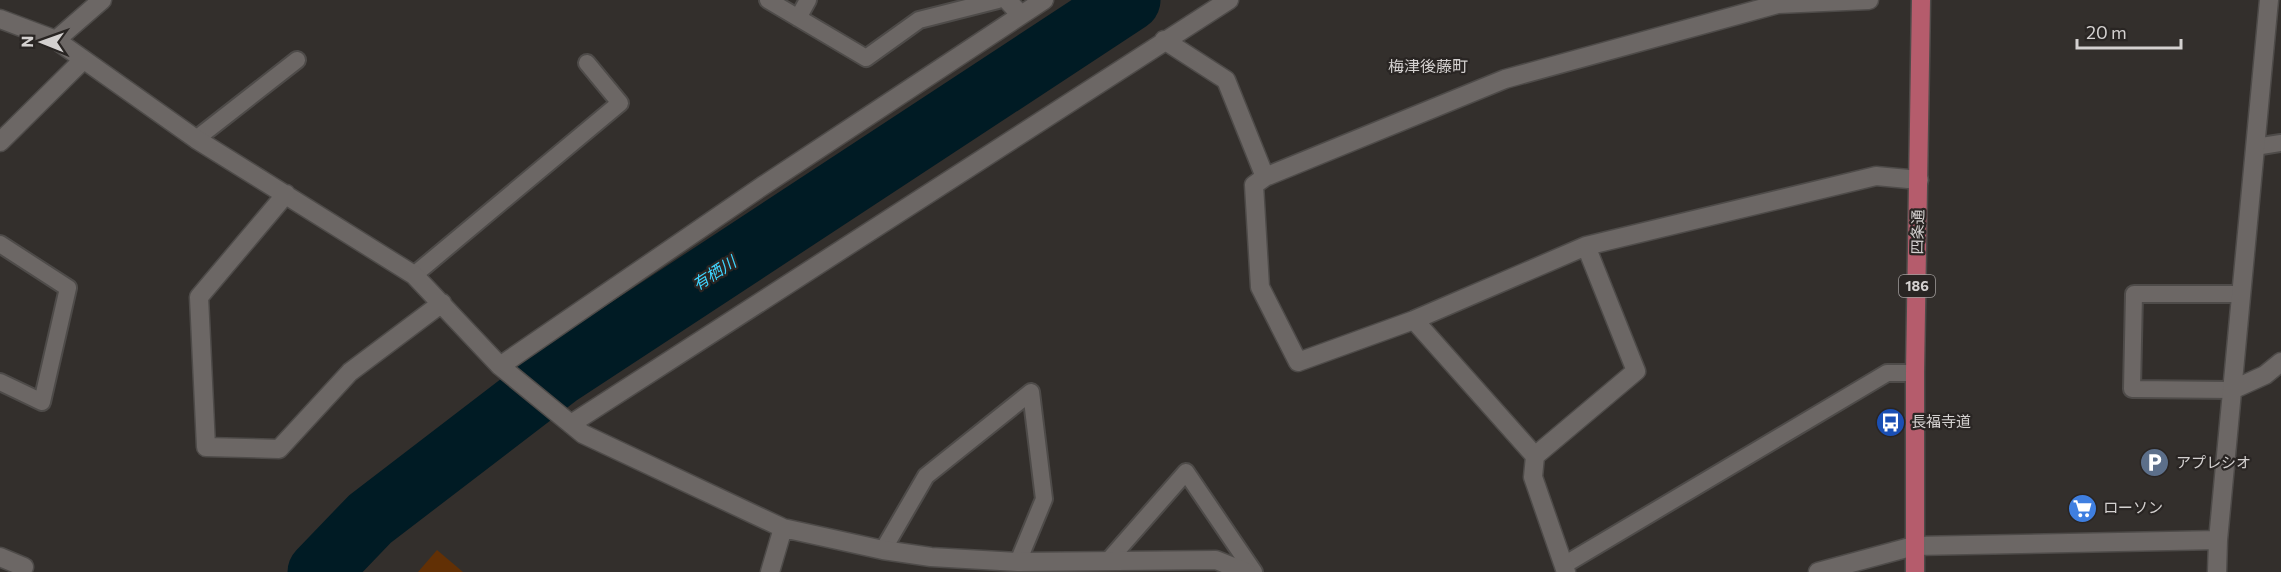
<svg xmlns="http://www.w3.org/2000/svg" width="2281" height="572" font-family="Commissioner,'Noto Sans JP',sans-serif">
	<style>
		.green { fill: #623005 }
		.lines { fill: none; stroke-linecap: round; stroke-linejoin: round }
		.river { stroke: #001b24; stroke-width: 63 }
		.service-casing { stroke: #4e4b49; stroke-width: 20 }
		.minor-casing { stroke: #4e4b49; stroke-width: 21 }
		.primary-casing { stroke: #4e4b49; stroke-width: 21 }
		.service { stroke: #6c6765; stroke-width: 16 }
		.minor { stroke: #6c6765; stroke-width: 18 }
		.primary { stroke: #b55c6c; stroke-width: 18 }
		.labels { text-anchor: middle; stroke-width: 4.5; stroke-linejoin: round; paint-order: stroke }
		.shield { fill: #292523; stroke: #a19d9c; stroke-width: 1.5 }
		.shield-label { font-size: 14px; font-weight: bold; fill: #d4d1d0 }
		.street-label { font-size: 15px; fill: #d4d1d0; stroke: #292523 }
		.poi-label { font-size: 15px; fill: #d4d1d0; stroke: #292523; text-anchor: start }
		.neighbourhood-label { font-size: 16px; fill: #d4d1d0; stroke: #292523 }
		.water-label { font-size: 16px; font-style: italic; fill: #3fd5fe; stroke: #292523 }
	</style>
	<rect width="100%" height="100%" fill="#332f2c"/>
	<!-- green -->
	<path class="green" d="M437,550L463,572H418Z"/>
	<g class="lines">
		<!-- river -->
		<path class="river" d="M319,572L370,519L558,375L1129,0"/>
		<defs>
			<path id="service" d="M768,0L866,58L919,20L998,0
				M798,18L808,0
				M196,139L297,60
				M2255,147L2281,143
				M0,244L68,288L42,402L0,382
				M414,275L620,103L587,63
				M2232,390L2132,389L2134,294H2241
				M883,550L926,476L1031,392L1044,499L1018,562
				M1108,561L1186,472L1254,572
				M1564,565L1887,373H1915"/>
			<path id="minor" d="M1007,0L1021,15
				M1869,0L1778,4L1505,79L1265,177L1254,185L1260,287L1298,362L1414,320L1586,246L1876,176L1919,180
				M0,19L56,40L196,139L414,275L500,366L583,434L783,528L883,550L931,557L1018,562L1216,560L1246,572
				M56,40L102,0
				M1164,40L1226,80L1265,177
				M0,142L83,60
				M286,194L199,297L206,447L279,449L350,372L442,303
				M1414,320L1535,456L1533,477L1566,572
				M500,366L764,185L1044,0
				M2232,390L2265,375L2281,362
				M571,424L1229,0
				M1535,456L1636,371L1586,246
				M0,557L24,567
				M770,572L783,528
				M1818,572L1914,546L2218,540
				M2217,572L2218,540L2269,0"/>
			<path id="primary" d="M1915,572V373L1921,0"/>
		</defs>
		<!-- service casing -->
		<use href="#service" class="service-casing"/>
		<!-- minor casing -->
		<use href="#minor" class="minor-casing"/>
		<!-- primary casing -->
		<use href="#primary" class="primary-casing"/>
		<!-- service -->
		<use href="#service" class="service"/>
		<!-- minor -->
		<use href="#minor" class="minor"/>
		<!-- primary -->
		<use href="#primary" class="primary"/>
	</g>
	<!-- icons -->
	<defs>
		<symbol id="bus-disc" viewBox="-11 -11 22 22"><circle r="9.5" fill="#1a4fb4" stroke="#292523"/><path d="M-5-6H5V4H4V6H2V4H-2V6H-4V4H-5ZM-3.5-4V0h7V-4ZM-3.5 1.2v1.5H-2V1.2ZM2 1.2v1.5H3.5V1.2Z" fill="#fff"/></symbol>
		<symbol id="parking-disc" viewBox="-11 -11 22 22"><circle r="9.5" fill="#5c6f8a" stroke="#292523"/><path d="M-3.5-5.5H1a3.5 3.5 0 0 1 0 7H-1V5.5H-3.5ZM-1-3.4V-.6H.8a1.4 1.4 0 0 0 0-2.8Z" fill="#fff"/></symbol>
		<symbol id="supermarket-disc" viewBox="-11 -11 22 22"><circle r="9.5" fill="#3f7fe0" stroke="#292523"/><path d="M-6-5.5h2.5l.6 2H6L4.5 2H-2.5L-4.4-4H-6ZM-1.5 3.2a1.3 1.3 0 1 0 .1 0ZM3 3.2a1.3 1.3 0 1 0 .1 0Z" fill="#fff"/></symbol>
	</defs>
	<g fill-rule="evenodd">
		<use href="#bus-disc" x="1874" y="406" width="33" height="33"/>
		<use href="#parking-disc" x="2138" y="446" width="33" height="33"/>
		<use href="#supermarket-disc" x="2066" y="492" width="33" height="33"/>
	</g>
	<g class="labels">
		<!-- shield labels -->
		<rect class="shield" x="1899" y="275" width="36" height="22" rx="4.5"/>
		<g class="shield-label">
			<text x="1917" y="291">186</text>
		</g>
		<!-- street labels -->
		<g class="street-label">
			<text transform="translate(1918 232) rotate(-89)" y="5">四条通</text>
		</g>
		<!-- poi labels -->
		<g class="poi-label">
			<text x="1911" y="427">長福寺道</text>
			<text x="2176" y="468">アプレシオ</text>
			<text x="2103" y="513">ローソン</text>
		</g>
		<!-- neighbourhood labels -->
		<g class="neighbourhood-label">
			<text x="1428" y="72">梅津後藤町</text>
		</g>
		<!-- water labels -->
		<g class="water-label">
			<text transform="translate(714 273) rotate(-33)" y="6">有栖川</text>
		</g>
	</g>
	<!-- north arrow -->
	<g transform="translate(42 42) rotate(271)" stroke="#292523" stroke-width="4.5" paint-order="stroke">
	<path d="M0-4.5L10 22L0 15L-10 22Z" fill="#d4d1d0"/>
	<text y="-9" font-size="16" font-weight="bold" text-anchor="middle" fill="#d4d1d0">N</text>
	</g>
	<!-- scale -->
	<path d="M2077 39v9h104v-9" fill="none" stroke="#d4d1d0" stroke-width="3"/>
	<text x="2086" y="39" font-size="18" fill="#d4d1d0" stroke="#292523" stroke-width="4.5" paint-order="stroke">20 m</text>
</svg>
